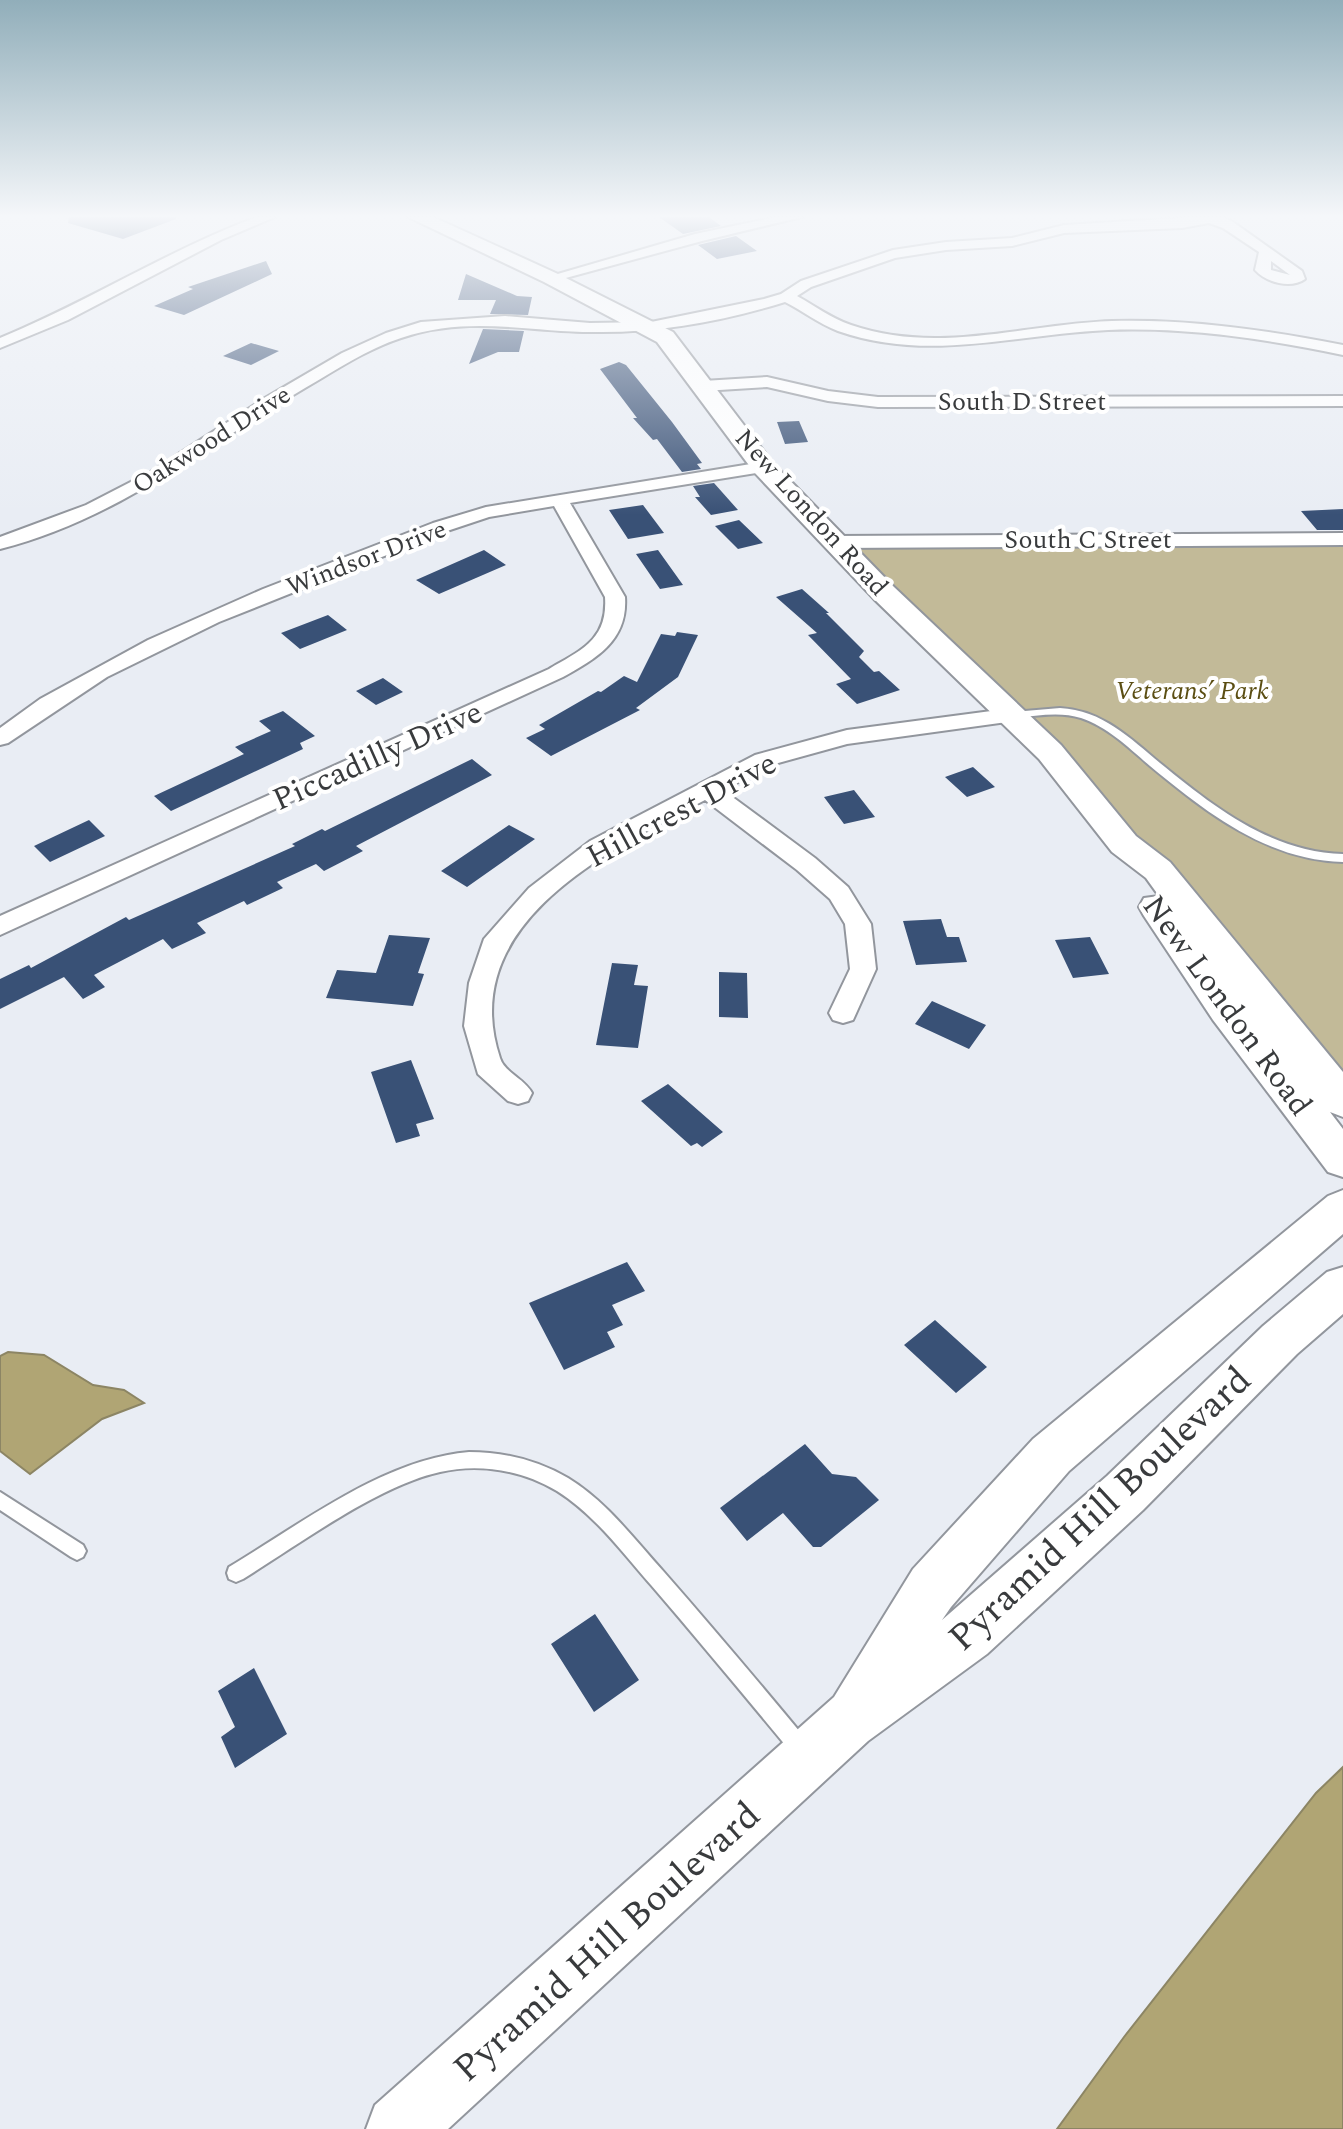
<svg xmlns="http://www.w3.org/2000/svg" width="1343" height="2129" font-family="Spectral,serif">
	<style>
		.green { fill: #c2ba98 }
		.water { fill: #b0a574; stroke: #8c8564; stroke-width: 2 }
		.building { fill: #395176 }
		.lines { fill: none; stroke-linecap: round; stroke-linejoin: round }
		.lane-casing { stroke: #92969d; stroke-width: 4 }
		.street-casing { stroke: #92969d; stroke-width: 4 }
		.secondary-casing { stroke: #92969d; stroke-width: 4 }
		.lane { fill: #fff; fill-rule: evenodd }
		.street { fill: #fff; fill-rule: evenodd }
		.secondary { fill: #fff; fill-rule: evenodd }
		.labels { text-anchor: middle; stroke-width: 8; stroke-linejoin: round; paint-order: stroke }
		.far-street-label { font-size: 26px; fill: #393b3d; stroke: #fff }
		.far-park-label { font-size: 26px; font-style: italic; fill: #5b4e13; stroke: #fff }
		.street-label { font-size: 32px; fill: #393b3d; stroke: #fff }
		.near-street-label { font-size: 38px; fill: #393b3d; stroke: #fff }
	</style>
	<rect width="100%" height="100%" fill="#e9edf4"/>
	<!-- green -->
	<path class="green" d="M1343,539V1081L1158,870L833,542Z"/>
	<!-- water -->
	<path class="water" d="M8,1352L44,1355L93,1385L124,1390L144,1403L102,1419L30,1474L0,1451V1356Z
		M1343,1767V2129H1057L1124,2037L1316,1793Z"/>
	<!-- building -->
	<path class="building" d="M69,217H176V219L123,239L68,223Z
		M659,217H709L721,226L683,234Z
		M736,236L757,251L717,259L698,245Z
		M266,261L272,274L184,315L154,306L193,289L188,287Z
		M466,274L517,296L532,297L528,315L490,314L496,300H458Z
		M483,329L524,331L519,352H498L469,364Z
		M251,343L279,351L251,365L223,356Z
		M619,362L626,365L672,422L702,463L697,464L701,469L682,472L657,439L653,440L633,418H637L600,369Z
		M799,421L808,442L785,444L777,422Z
		M714,483L738,510L711,515L695,497H700L693,486Z
		M643,505L664,533L628,539L609,510Z
		M1343,509V530H1317L1301,511Z
		M739,520L763,543L738,549L715,526Z
		M484,550L506,565L439,594L416,580Z
		M658,550L683,585L660,589L636,554Z
		M802,589L829,613H826L864,651L859,657L874,672L879,671L900,690L857,704L836,684L851,679L808,635L817,633L776,597Z
		M328,615L347,630L300,649L281,633Z
		M677,632L698,635L678,677L636,708L640,710L551,756L526,738L545,729L539,725L598,691L601,692L624,676L637,682L661,634L675,636Z
		M383,678L403,692L376,705L356,691Z
		M283,711L315,736L300,743L303,749L171,811L154,796L244,754L235,747L271,731L259,721Z
		M472,759L492,775L356,846L363,851L324,871L316,864L277,882L283,888L247,905L244,901L197,923L206,933L172,949L163,939L94,975L105,987L83,999L64,977L0,1009V979L29,965L31,968L126,917L129,920L295,846L292,844L322,829L325,831Z
		M973,767L995,787L967,797L945,777Z
		M854,790L875,817L844,824L824,797Z
		M89,820L105,836L50,862L34,846Z
		M509,825L535,839L467,887L441,871Z
		M941,919L947,937H959L967,962L916,965L903,921Z
		M389,935L430,938L418,973L424,974L413,1006L326,998L337,970L376,973Z
		M1090,937L1109,974L1073,978L1055,940Z
		M612,963L638,965L634,985L648,986L638,1048L596,1045Z
		M719,972L747,973L748,1018L719,1017Z
		M932,1001L986,1025L969,1049L915,1024Z
		M411,1060L434,1119L416,1124L420,1136L396,1143L371,1072Z
		M668,1084L723,1132L702,1147L697,1143L691,1146L641,1101Z
		M627,1262L645,1291L612,1305L623,1325L607,1332L615,1347L564,1370L529,1303Z
		M935,1320L987,1367L956,1393L904,1345Z
		M805,1444L832,1474L856,1477L879,1500L821,1547H813L783,1513L747,1541L720,1508Z
		M595,1614L639,1680L594,1712L551,1644Z
		M254,1668L287,1734L235,1768L221,1737L235,1727L218,1691Z"/>
	<g class="lines">
		<defs>
			<path id="lane" d="M1060,708C1102,710 1130,738 1160,763C1214,807 1271,852 1343,854V862C1267,860 1207,813 1150,766C1129,748 1108,727 1081,718C1060,711 1035,716 1014,718L1009,715L1014,712Z
				M469,1452C504,1452 537,1460 568,1478C606,1501 634,1539 664,1572C713,1628 762,1686 810,1744L813,1751L810,1758L803,1761L796,1758C748,1700 700,1642 651,1585C622,1552 595,1515 557,1491C522,1470 479,1463 440,1472C377,1486 298,1545 243,1579L236,1582L229,1579L227,1573L229,1567C301,1524 384,1459 469,1452Z
				M0,1492L83,1545L86,1551L83,1557L77,1560L71,1557L0,1510Z"/>
			<path id="street" d="M257,217H275L221,240L68,320L0,348V338C88,302 168,250 257,217Z
				M776,217H802L702,241L551,282L544,278L695,234Z
				M1196,217H1223L1233,222L1302,271L1305,279C1291,289 1267,283 1255,270L1259,252L1223,228L1209,223L1182,228L1064,233L1012,246L946,250L895,258L811,287L797,296C815,306 831,318 851,325C938,355 1024,324 1112,321C1190,319 1266,330 1343,345V355C1266,339 1187,327 1108,330C1016,334 929,363 838,331C819,324 803,311 785,302C724,321 658,333 594,332C526,332 470,315 401,338C367,349 336,370 305,388C205,447 115,520 0,549V537L86,505L152,471L265,398L342,353L386,333L421,322L505,316L590,323L651,322L764,299L781,294L801,281L893,250L946,242L1012,238L1064,225ZM1271,261L1290,275L1271,270Z
				M767,377L828,391L878,397L1343,396V406L878,407L828,401L767,387L703,391L695,386L703,381Z
				M763,462L769,463L772,467L769,471L570,503L625,597C628,640 597,658 563,677L0,935V916L549,669C581,650 608,640 605,597L554,506L489,517L447,531L219,622L107,677L8,743L0,745V728L40,699L148,640L263,589L433,523L486,507Z
				M1343,533V545L833,548L824,542L833,536Z
				M1014,708L1025,715L1022,720L847,744L771,765L723,790L815,858L848,887L871,924L876,969L853,1020L843,1023L833,1020L829,1013L850,969L845,924L830,899L797,870L705,800C610,850 455,923 500,1058C504,1072 525,1079 532,1093L528,1101L518,1104L508,1101L478,1074L464,1026L469,983L484,939L529,888L590,841L755,755L847,730Z"/>
			<path id="secondary" d="M408,217H433L558,274L673,332L772,462L894,587L1061,745L1136,836L1170,862L1343,1072V1117L1330,1112L1343,1129V1177L1328,1172L1213,1020L1144,916L1139,907L1144,898L1159,896L1146,878L1112,852L1039,759L874,599L754,472L657,342L544,282Z
				M1343,1190V1234L1069,1471L951,1607L942,1620L1107,1476L1263,1326L1327,1272L1343,1267V1314L1297,1354L1143,1510L987,1654L868,1741L448,2129H366L375,2105L834,1697L913,1569L1033,1439L1328,1196Z"/>
		</defs>
		<!-- lane casing -->
		<use href="#lane" class="lane-casing"/>
		<!-- street casing -->
		<use href="#street" class="street-casing"/>
		<!-- secondary casing -->
		<use href="#secondary" class="secondary-casing"/>
		<!-- lane -->
		<use href="#lane" class="lane"/>
		<!-- street -->
		<use href="#street" class="street"/>
		<!-- secondary -->
		<use href="#secondary" class="secondary"/>
	</g>
	<!-- sky -->
	<linearGradient id="sky" x2="0" y2="1"><stop stop-color="#91aeba"/><stop offset="0.42" stop-color="#f5f7fa"/><stop offset="1" stop-color="#f5f7fa" stop-opacity="0"/></linearGradient>
	<rect width="1343" height="515" fill="url(#sky)"/>
	<g class="labels">
		<!-- far-street labels -->
		<g class="far-street-label">
			<text x="1022" y="410">South D Street</text>
			<text transform="translate(211 439) rotate(-32)" y="9">Oakwood Drive</text>
			<text transform="translate(812 512) rotate(48)" y="9">New London Road</text>
			<text x="1088" y="548">South C Street</text>
			<text transform="translate(366 557) rotate(-21)" y="9">Windsor Drive</text>
		</g>
		<!-- far-park labels -->
		<g class="far-park-label">
			<text x="1192" y="699">Veterans’ Park</text>
		</g>
		<!-- street labels -->
		<g class="street-label">
			<text transform="translate(377 755) rotate(-24)" y="11">Piccadilly Drive</text>
			<text transform="translate(681 809) rotate(-28)" y="11">Hillcrest Drive</text>
			<text transform="translate(1228 1005) rotate(54)" y="11">New London Road</text>
		</g>
		<!-- near-street labels -->
		<g class="near-street-label">
			<text transform="translate(1099 1508) rotate(-43)" y="13">Pyramid Hill Boulevard</text>
			<text transform="translate(606 1941) rotate(-42)" y="13">Pyramid Hill Boulevard</text>
		</g>
	</g>
</svg>
